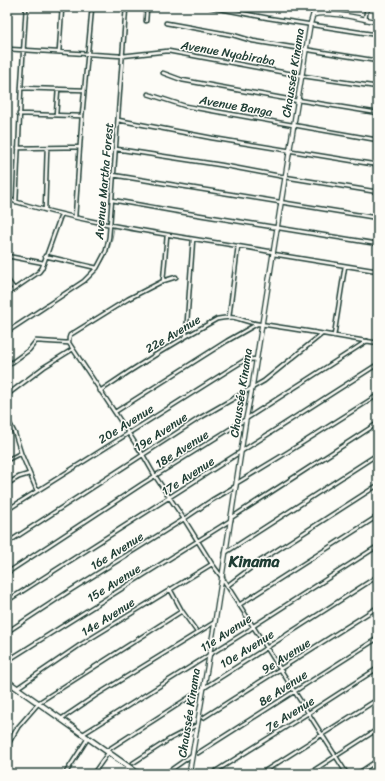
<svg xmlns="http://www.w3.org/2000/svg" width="385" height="781" font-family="Sriracha,sans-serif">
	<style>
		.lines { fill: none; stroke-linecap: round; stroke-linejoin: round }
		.stream { stroke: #75877f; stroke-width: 1 }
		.street-casing { stroke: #1f3d34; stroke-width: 5.5 }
		.secondary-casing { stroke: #1f3d34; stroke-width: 6 }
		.primary-casing { stroke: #1f3d34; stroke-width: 7 }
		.street { stroke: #fdfcf7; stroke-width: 2.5 }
		.secondary { stroke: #fdfcf7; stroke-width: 3.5 }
		.primary { stroke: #fdfcf7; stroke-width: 4 }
		.labels { text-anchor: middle; stroke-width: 3; stroke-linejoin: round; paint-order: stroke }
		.street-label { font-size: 12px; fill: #1f3d34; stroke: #fdfcf7 }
		.district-label { font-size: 16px; font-weight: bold; fill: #1f3d34; stroke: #fdfcf7 }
	</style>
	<rect width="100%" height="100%" fill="#fdfcf7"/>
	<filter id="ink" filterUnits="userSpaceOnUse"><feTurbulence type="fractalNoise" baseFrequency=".025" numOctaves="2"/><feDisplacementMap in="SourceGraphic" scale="8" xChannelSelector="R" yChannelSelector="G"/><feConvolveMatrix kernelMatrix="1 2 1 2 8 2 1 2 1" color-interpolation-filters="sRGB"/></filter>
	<g filter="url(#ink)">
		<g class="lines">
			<!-- stream -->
			<path class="stream" d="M90,276C105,265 112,245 114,227
				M224,574L233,593
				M291,683L299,696
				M321,731L334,751"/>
			<defs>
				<path id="street" d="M210,7L268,18L378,35
					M313,15L314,7
					M365,20L367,7
					M146,21L147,7
					M166,23L233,35L253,41L378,61
					M7,49L122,56L168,51L303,76L378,87
					M59,52L62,7
					M163,73L182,80L298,101
					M21,88L84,90
					M148,94L185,106L378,140
					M298,100L378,113
					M19,114L82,116
					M56,115L58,89
					M118,120L212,138L378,165
					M18,148L80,147
					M116,149L221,165L285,177L378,192
					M113,175L378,218
					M7,199C94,227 184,236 273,252
					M112,200L174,211L378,244
					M16,202L21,88L26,7
					M45,210L47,148
					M75,217L82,116L92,7
					M273,254L378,271
					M7,256L44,263
					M45,256L97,268
					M176,277L163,281L128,299L70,335L69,338V343L143,455L155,476L184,519L212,564L221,576L347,774
					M7,279L14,289
					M163,281L167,235
					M7,294L39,272L42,268L61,215
					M229,317L238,246
					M7,332L84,281L97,268L106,251L109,237L110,225L126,7
					M186,336L193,239
					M334,336L345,266
					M7,366L29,350L36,341L69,343
					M100,391C138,365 177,341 217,319C238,314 241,322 259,324C299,329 338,337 378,343
					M7,395L44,367L73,349
					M115,412L227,341L257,324
					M7,418L15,434L21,453L37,491
					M7,460L21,453
					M237,483L288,452L378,395
					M7,484L19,477L29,474
					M7,510L232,368L245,360L257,359
					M231,518L378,423
					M7,543L198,419L264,381L322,334
					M225,553L378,454
					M7,573L142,484L246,419L367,341
					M227,586L260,561L378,485
					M170,589L182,611L197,632
					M7,601L378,364
					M239,605L378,516
					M7,632L71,590L184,519L212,500L236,486
					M7,661L231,520
					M17,688L80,645L212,564
					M38,703L182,611
					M203,718L378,607
					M61,719L95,696L215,622
					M83,734L249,630L255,625L378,546
					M7,746L18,727L38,704
					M106,751L378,576
					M198,753L378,638
					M133,763L170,739L197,725
					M65,774L88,738
					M93,774L108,753
					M165,774L192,755
					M211,774L310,712L378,668
					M260,774L378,699
					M308,774L378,729
					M357,774L378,760"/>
				<path id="secondary" d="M189,774L215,622L246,419L252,388L281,203L310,25L313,15C327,10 362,19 378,22"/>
				<path id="primary" d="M7,681L139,774"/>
			</defs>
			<!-- street casing -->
			<use href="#street" class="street-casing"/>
			<!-- secondary casing -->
			<use href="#secondary" class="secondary-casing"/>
			<!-- primary casing -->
			<use href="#primary" class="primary-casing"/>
			<!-- street -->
			<use href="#street" class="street"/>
			<!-- secondary -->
			<use href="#secondary" class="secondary"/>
			<!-- primary -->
			<use href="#primary" class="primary"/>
		</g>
	</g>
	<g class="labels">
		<!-- street labels -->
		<g class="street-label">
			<text transform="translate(228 53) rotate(10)" y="4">Avenue Nyabiraba</text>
			<text transform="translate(293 73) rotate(-81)" y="4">Chaussée Kinama</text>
			<text transform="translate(236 106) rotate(10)" y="4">Avenue Banga</text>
			<text transform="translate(104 181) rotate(-85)" y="4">Avenue Martha Forest</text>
			<text transform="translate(173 334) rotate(-31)" y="4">22e Avenue</text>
			<text transform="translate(241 393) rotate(-81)" y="4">Chaussée Kinama</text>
			<text transform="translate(126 424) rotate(-32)" y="4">20e Avenue</text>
			<text transform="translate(161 432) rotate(-33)" y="4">19e Avenue</text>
			<text transform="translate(182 449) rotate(-32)" y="4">18e Avenue</text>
			<text transform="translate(188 476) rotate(-33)" y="4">17e Avenue</text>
			<text transform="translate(117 551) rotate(-32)" y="4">16e Avenue</text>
			<text transform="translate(114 583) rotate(-32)" y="4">15e Avenue</text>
			<text transform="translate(108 617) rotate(-32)" y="4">14e Avenue</text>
			<text transform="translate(226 633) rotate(-33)" y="4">11e Avenue</text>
			<text transform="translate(247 649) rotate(-32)" y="4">10e Avenue</text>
			<text transform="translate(286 656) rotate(-32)" y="4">9e Avenue</text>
			<text transform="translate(283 688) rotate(-33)" y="4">8e Avenue</text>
			<text transform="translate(189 713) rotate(-81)" y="4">Chaussée Kinama</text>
			<text transform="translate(290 714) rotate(-32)" y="4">7e Avenue</text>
		</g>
		<!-- district labels -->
		<g class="district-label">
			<text x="254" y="567">Kinama</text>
		</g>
	</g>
	<!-- margin -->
	<rect width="385" height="781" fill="none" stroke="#fdfcf7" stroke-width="24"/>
	<rect x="12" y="12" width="361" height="757" fill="none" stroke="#1f3d34" stroke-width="1.5" filter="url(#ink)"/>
</svg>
